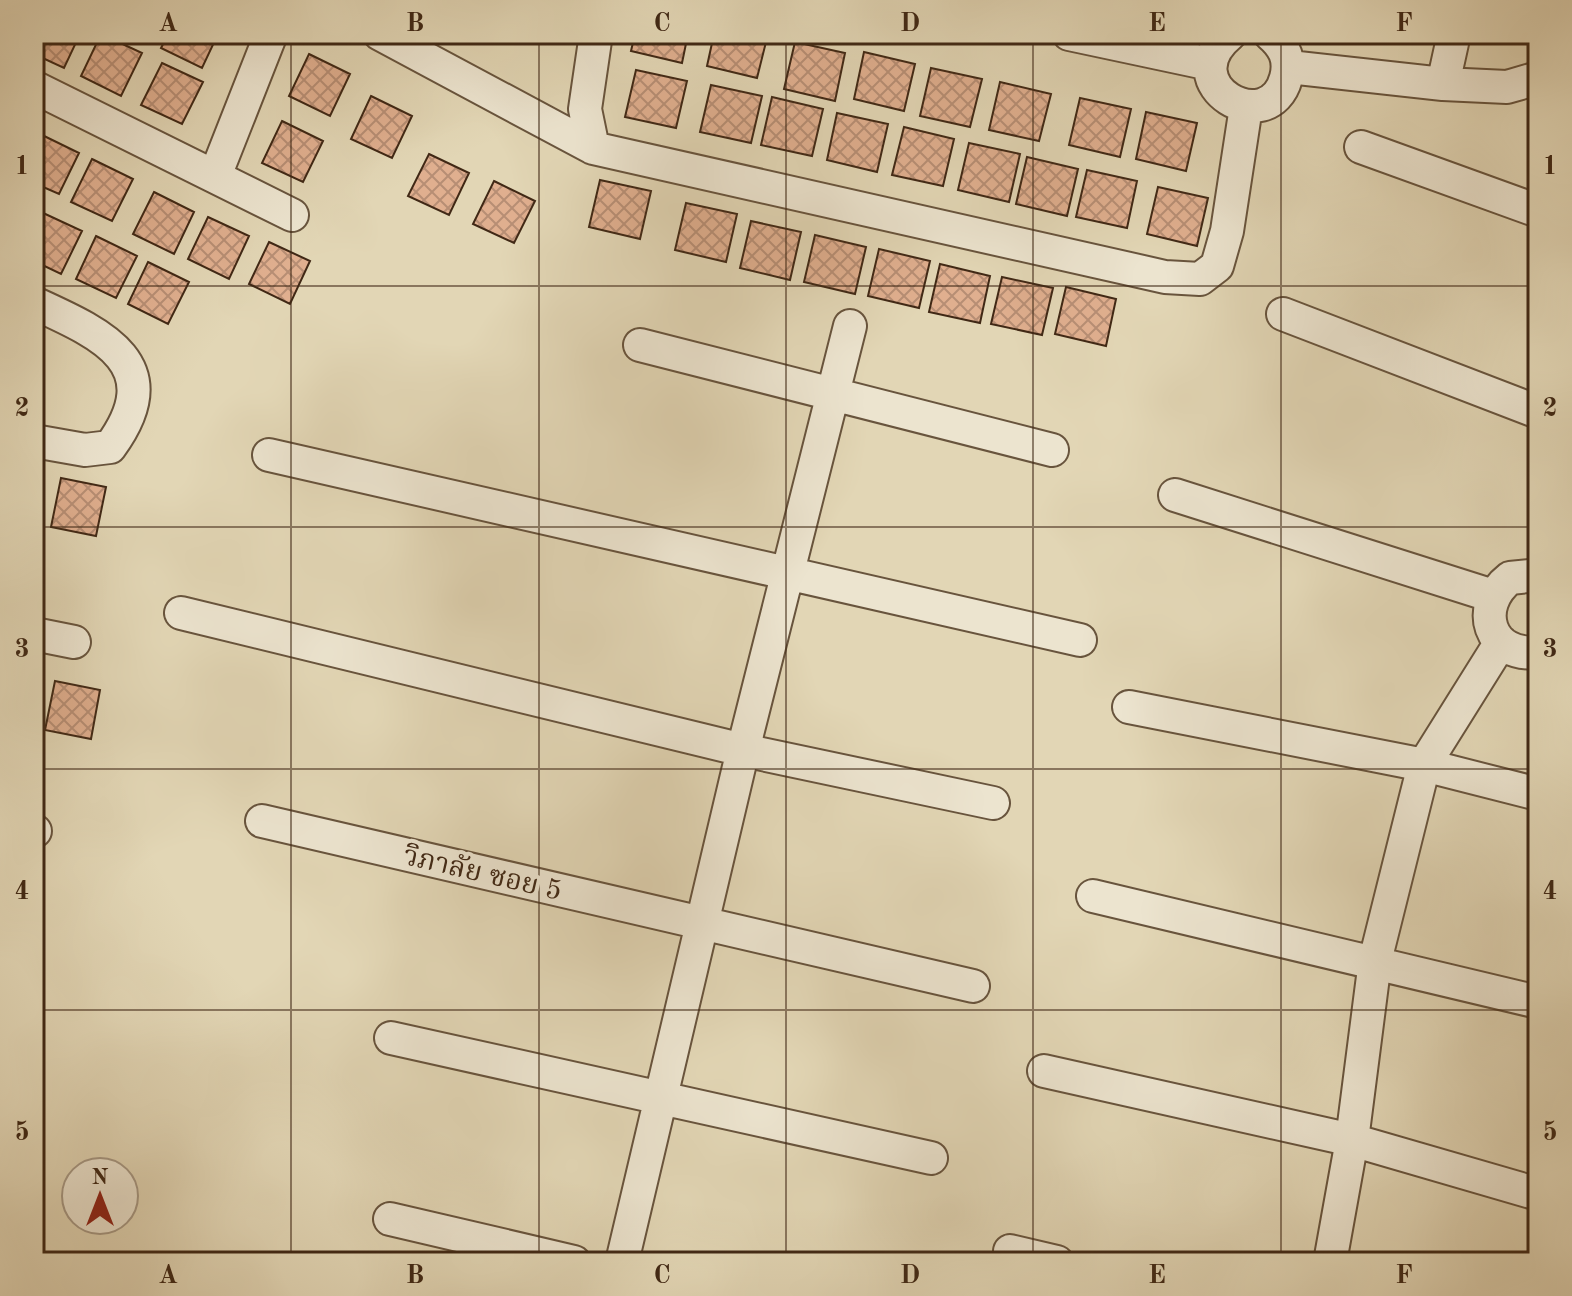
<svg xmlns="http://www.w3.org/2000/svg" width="1572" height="1296" font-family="'Old Standard TT','Noto Serif Thai',serif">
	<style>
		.building { fill: url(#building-cross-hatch); stroke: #402815; stroke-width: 2 }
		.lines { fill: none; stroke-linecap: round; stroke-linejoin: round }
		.minor-casing { stroke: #68543d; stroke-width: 36 }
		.minor { stroke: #ece4cf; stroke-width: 32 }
		.grid { fill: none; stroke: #402815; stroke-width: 2; stroke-opacity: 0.55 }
		.labels { text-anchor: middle; stroke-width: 8; stroke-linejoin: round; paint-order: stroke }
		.street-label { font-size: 28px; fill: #402815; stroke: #ece4cf }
		.neatline { fill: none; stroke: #402815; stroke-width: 3 }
		.grid-label { font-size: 26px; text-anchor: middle; font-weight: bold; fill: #402815 }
	</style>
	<defs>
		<pattern id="building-cross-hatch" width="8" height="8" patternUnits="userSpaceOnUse" patternTransform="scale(2)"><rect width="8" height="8" fill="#e0af8f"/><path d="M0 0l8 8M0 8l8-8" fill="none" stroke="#b78e74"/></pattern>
	</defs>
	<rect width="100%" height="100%" fill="#e2d6b5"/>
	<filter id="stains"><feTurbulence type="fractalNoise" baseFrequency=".0025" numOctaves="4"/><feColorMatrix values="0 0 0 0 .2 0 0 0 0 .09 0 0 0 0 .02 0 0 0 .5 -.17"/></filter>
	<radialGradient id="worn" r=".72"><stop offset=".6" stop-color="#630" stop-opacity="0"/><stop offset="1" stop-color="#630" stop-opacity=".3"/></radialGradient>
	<!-- building -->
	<path class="building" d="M34,34H80L64,68L34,54Z
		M101,34L142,53L121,96L81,76Z
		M168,34H218L202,68L161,48Z
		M635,34H688L682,63L631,51Z
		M714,34H768L757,78L707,66Z
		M795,42L845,53L835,101L784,89Z
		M864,52L915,64L904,111L854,99Z
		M309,54L350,74L330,116L289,96Z
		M162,63L203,82L182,124L141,105Z
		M931,68L982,79L970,127L920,116Z
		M636,70L687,81L676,128L625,117Z
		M1000,82L1051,94L1039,141L989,130Z
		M711,85L762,96L751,143L700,132Z
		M371,96L412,116L392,158L351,139Z
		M772,97L823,109L812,156L761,145Z
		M1080,98L1131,109L1120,157L1069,145Z
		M1146,112L1197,123L1186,171L1136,159Z
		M837,113L888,124L877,172L827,160Z
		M282,121L323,141L303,182L262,163Z
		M904,127L954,139L943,186L892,175Z
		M38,133L79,153L59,194L34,183V142Z
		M969,143L1020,154L1009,202L958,190Z
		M429,154L469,173L449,215L408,196Z
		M1027,157L1078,169L1067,216L1016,204Z
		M92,159L133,179L112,221L71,202Z
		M1087,170L1137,181L1127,228L1076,217Z
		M600,180L651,191L640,239L589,227Z
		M494,181L535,201L514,243L473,224Z
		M1158,187L1208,198L1197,246L1147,234Z
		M154,192L194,212L174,254L133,234Z
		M686,203L737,214L726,262L675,250Z
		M41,212L82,231L61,274L34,261V226Z
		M208,217L249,236L229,279L188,259Z
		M751,221L801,232L790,280L740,268Z
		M815,235L866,247L855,294L804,282Z
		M96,236L137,256L116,298L76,279Z
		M269,242L310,261L290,304L249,284Z
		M879,249L930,261L919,308L868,296Z
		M148,262L189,282L168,324L128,304Z
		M940,264L990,276L980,323L929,312Z
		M1002,277L1053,288L1042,335L991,324Z
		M1066,287L1116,299L1106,346L1055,334Z
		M61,478L106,487L96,536L51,527Z
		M55,681L100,690L91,739L45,730Z"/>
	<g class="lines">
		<defs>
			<path id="minor" d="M380,34L593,148
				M596,34L585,109L593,148L1165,277L1200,279L1217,266L1227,231L1246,107
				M1069,34L1210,64
				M1230,34C1169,85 1269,141 1286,78C1291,59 1284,46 1270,34
				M1289,67L1443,84L1507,87L1538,78
				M1443,84L1454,34
				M34,87L292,215
				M1361,147L1538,211
				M215,176L271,34
				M34,303C102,334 171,364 110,447L85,450L34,441
				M1283,314L1538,412
				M640,345L1052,450
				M269,455L1080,640
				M1175,495L1493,596
				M1538,575L1510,578C1473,607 1489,658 1538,652
				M181,613L743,750L993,803
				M34,634L74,642
				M1129,707L1424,765L1538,794
				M262,821L973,986
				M34,831H35
				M1093,896L1538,1002
				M391,1038L931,1158
				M1044,1071L1352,1140L1538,1194
				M390,1219L574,1262
				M1010,1251L1057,1262
				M622,1262L743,750L850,326
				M1330,1262L1352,1140L1375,961L1424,765L1501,642"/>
		</defs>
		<!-- minor casing -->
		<use href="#minor" class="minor-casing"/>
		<!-- minor -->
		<use href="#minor" class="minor"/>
	</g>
	<!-- grid -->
	<path class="grid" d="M291,34V1262M539,34V1262M786,34V1262M1033,34V1262M1281,34V1262M34,286H1538M34,527H1538M34,769H1538M34,1010H1538"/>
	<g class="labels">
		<!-- street labels -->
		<g class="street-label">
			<text transform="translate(483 872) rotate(13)" y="10">วิภาลัย ซอย 5</text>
		</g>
	</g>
	<!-- margin -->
	<rect width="1572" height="1296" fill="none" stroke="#e2d6b5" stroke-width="88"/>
	<!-- north arrow -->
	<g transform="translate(100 1196)"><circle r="38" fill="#ece4cf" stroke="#a79985" stroke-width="2"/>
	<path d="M0-6L14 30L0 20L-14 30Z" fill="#8f2418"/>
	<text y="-12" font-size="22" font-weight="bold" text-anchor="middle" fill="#402815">N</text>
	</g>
	<rect x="44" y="44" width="1484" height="1208" class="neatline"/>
	<g class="grid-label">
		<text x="168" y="31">A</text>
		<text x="415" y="31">B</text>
		<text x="662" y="31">C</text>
		<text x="910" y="31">D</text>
		<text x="1157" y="31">E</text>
		<text x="1404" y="31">F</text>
		<text x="22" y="174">1</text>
		<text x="1550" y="174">1</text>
		<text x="22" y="416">2</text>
		<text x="1550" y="416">2</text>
		<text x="22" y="657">3</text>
		<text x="1550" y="657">3</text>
		<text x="22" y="899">4</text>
		<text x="1550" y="899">4</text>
		<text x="22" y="1140">5</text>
		<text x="1550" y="1140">5</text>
		<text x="168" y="1283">A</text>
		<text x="415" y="1283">B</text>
		<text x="662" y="1283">C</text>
		<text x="910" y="1283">D</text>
		<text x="1157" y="1283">E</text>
		<text x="1404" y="1283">F</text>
	</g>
	<rect width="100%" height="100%" filter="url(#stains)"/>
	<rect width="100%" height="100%" fill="url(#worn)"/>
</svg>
